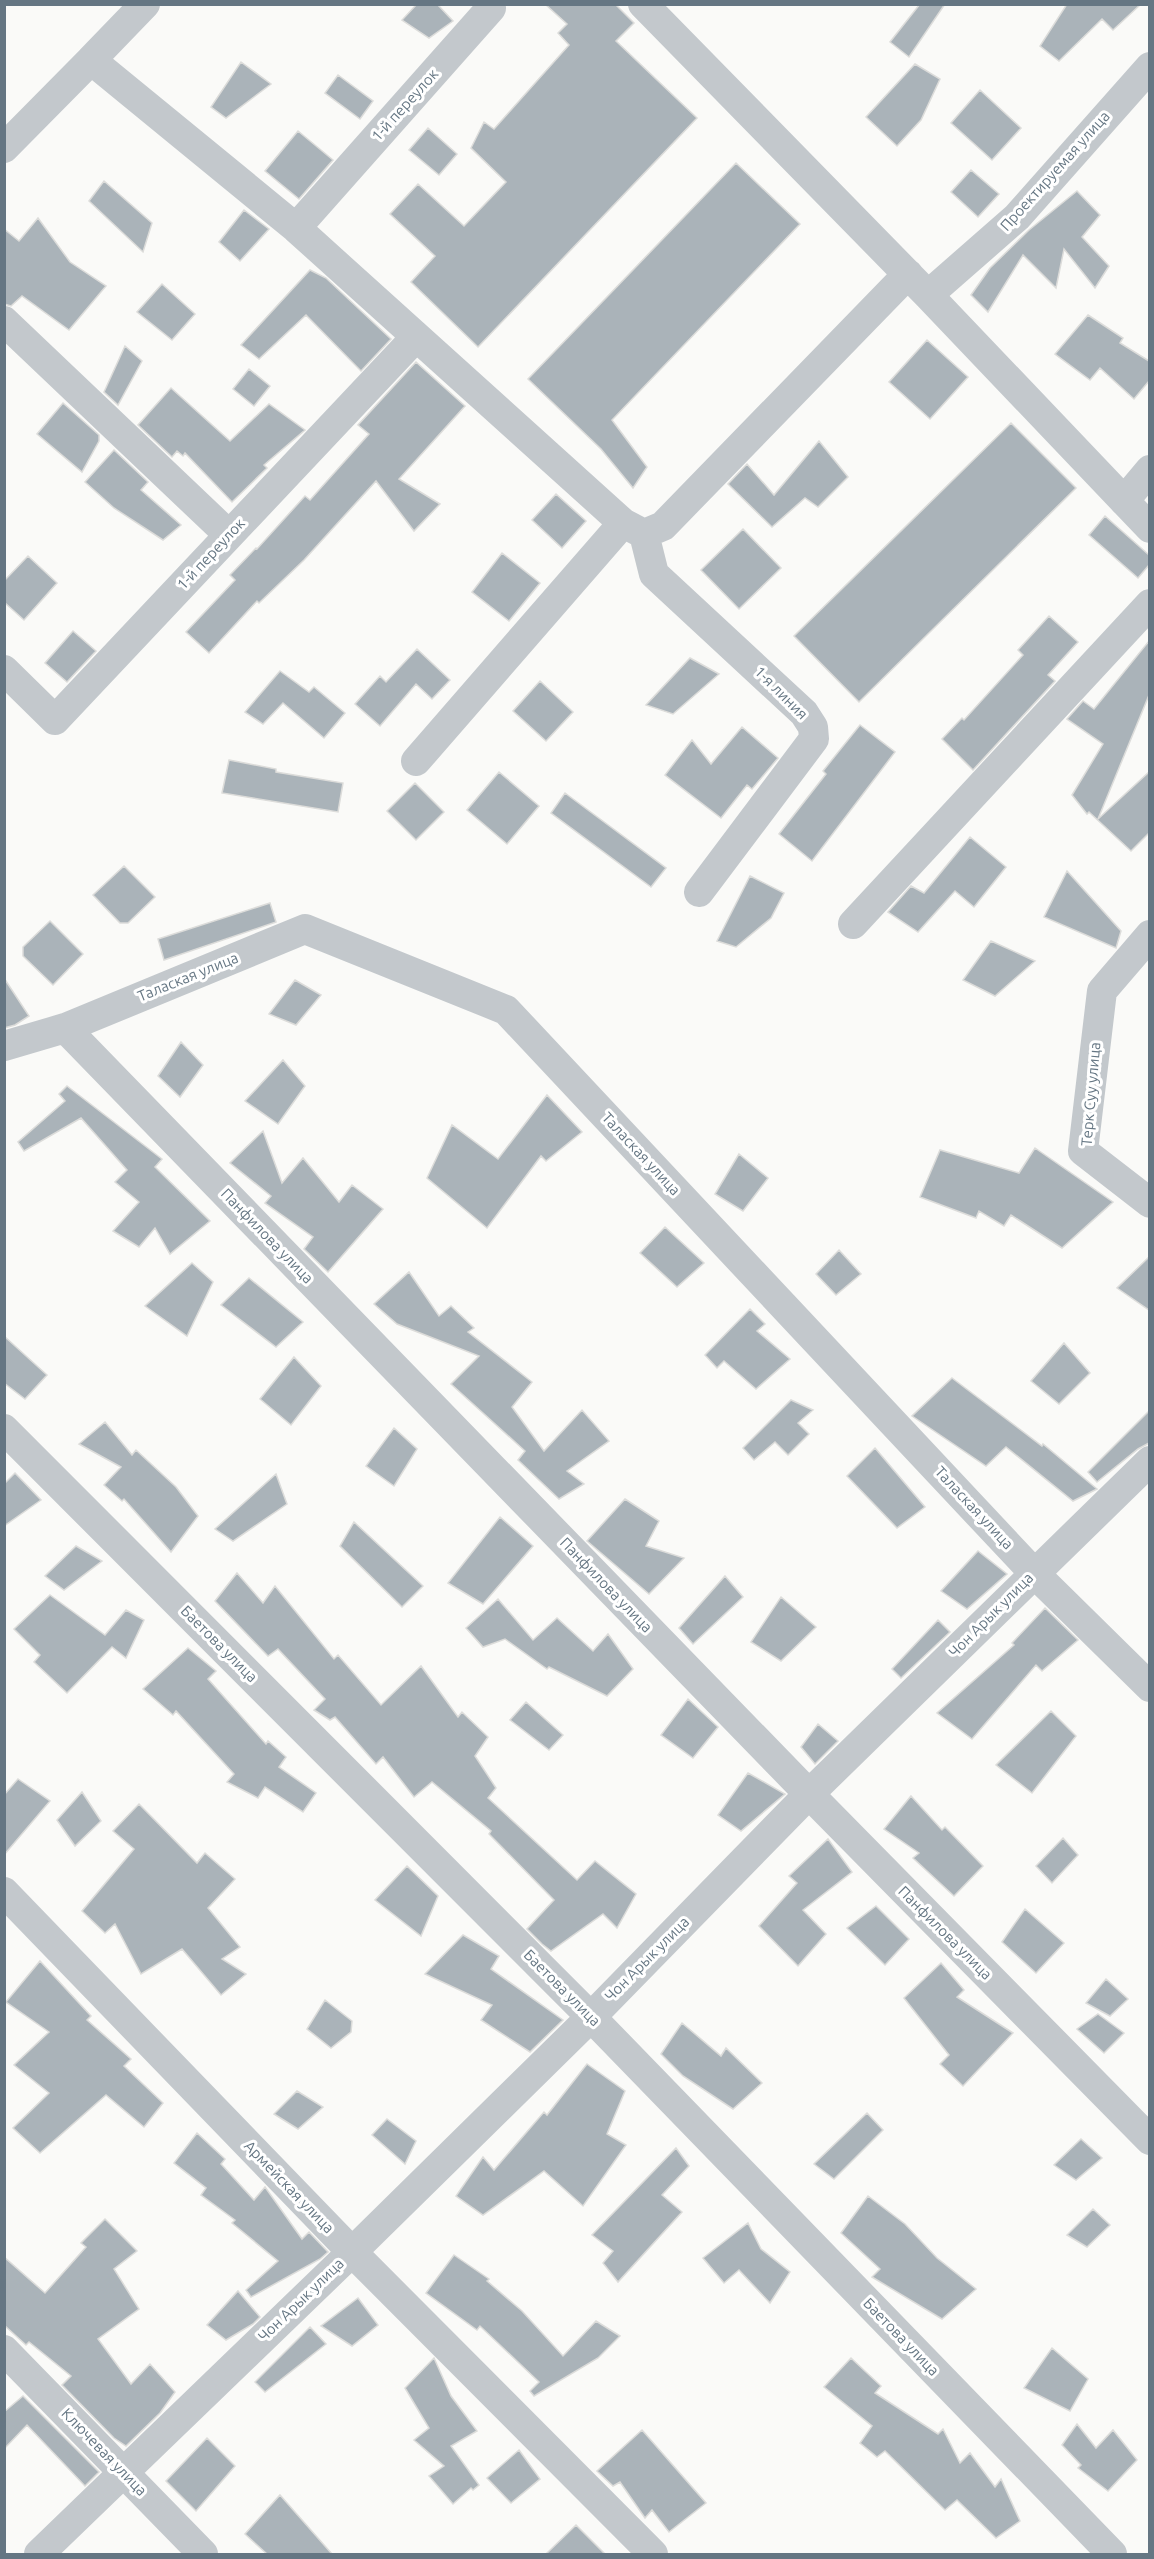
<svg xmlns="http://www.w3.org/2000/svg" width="1154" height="2559" font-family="Ubuntu,sans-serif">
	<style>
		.building { fill: #aab3b9; stroke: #dcdcda; stroke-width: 1.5 }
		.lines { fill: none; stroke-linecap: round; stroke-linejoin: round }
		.minor { stroke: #c3c8cc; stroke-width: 30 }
		.labels { text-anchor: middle; stroke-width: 6; stroke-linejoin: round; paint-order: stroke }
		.street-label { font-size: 15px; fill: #657683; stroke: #fff }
	</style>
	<rect width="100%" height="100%" fill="#fafaf8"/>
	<!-- building -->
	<path class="building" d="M417,4H437L453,21L429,38L402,20Z
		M545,4H615L634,23L616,41L697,118L478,347L411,282L435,256L390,214L418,184L464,226L506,182L471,148L484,122L494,129L569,45L558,33L567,24Z
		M920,4H945L909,57L890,42Z
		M1067,4H1141L1113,30L1102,19L1059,61L1040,46Z
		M241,62L271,84L226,118L211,107Z
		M915,64L940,79L921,120L897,146L866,117Z
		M338,75L373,101L360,119L325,93Z
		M980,90L1021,128L992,160L951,123Z
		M428,128L457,154L439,175L409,150Z
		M298,131L333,160L299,199L265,171Z
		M736,163L800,224L612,420L647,467L633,488L601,449L528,379Z
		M971,170L999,194L978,217L951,192Z
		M104,181L152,223L143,252L89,201Z
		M1077,191L1100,215L1082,237L1109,266L1095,288L1064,249L1056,288L1023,255L988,312L971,295L990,268L1029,230Z
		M244,210L269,229L240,261L219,242Z
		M38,218L70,262L106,286L69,330L22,296L11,306L4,304V229L19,241Z
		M310,270L326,278L391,339L361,371L306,315L259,359L241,345Z
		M162,284L195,314L172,340L137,312Z
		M1088,315L1123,338L1120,343L1149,361V381L1134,399L1100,368L1090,380L1055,354Z
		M927,340L968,377L930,419L889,382Z
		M125,346L142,361L118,405L104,392Z
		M416,362L465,406L399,479L440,504L414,531L376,481L304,560L259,603L257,601L209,653L186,632L235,580L230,575L256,548L257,549L305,496L310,500L369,434L358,425Z
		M249,369L270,386L254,406L233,389Z
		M171,388L230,441L269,404L305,430L264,465L267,468L232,502L185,453L183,456L177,451L172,457L138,425Z
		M63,403L99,435V441L82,472L37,434Z
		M1011,423L1076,488L859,702L794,636Z
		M819,441L848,477L818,507L805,498L772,527L728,484L747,464L774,495Z
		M114,450L148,482L141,490L181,525L163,540L114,508L85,482Z
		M556,494L586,521L562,548L532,520Z
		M1105,516L1149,555V565L1138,578L1089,535Z
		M743,529L781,568L739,609L701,570Z
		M502,553L540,583L509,621L472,592Z
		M28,556L57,583L24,620L4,602V581Z
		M1049,616L1078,642L1048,675L1055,681L973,770L942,739L962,718L964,720L1023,655L1018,650Z
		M73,631L96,651L67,682L45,663Z
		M1149,641V695L1098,819L1149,772V833L1131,851L1089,812L1087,814L1072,795L1103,744L1067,719L1083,701L1094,709Z
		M417,649L450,680L432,699L416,684L380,726L355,704L380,676L386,682Z
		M690,658L719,674L673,714L646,705Z
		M280,671L309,692L314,687L345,713L324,738L283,703L263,724L245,712Z
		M540,681L573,712L546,741L513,711Z
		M860,725L895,752L812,861L779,834L826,774L823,771Z
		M742,727L778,758L752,789L747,785L721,818L665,775L692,740L711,764Z
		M229,760L276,769V772L343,783L338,812L222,793Z
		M499,772L539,806L507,844L467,810Z
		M415,783L444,812L416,840L387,811Z
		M565,793L666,868L651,887L551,813Z
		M970,837L1006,867L974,907L955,891L918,932L888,912L911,886L924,893Z
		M124,866L155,897L128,923H120L93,895Z
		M1067,871L1121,931L1116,948L1044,917Z
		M750,876L784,893L771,918L736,947L717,941Z
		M270,903L276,922L164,960L158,939Z
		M50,921L83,954L53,985L23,956V947Z
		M991,941L1035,961L995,996L963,980Z
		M4,978L29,1016L15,1025L4,1028Z
		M295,980L321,995L296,1025L269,1014Z
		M181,1042L203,1065L180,1097L158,1076Z
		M283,1060L305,1086L278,1124L245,1101Z
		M67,1086L162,1159L155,1167L210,1221L170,1254L155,1228L139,1247L113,1231L139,1202L115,1182L127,1170L81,1118L24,1151L18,1142L65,1101L59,1094Z
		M547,1095L582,1132L546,1161L541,1156L487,1228L427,1178L452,1125L498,1159Z
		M263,1131L282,1183L303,1158L339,1202L352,1185L383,1209L328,1272L304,1249L313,1237L265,1203L271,1196L230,1163Z
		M1035,1148L1113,1202L1062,1248L1011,1215L1004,1226L979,1211L976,1218L920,1197L940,1150L1019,1173Z
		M739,1154L768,1178L743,1211L715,1194Z
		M665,1227L704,1263L677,1287L640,1253Z
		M839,1250L861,1274L836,1295L816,1274Z
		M1149,1257V1310L1117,1288Z
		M192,1263L213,1282L187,1336L145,1306Z
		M409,1272L439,1316L451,1306L474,1328L468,1332L532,1382L512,1407L544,1451L582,1410L609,1441L567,1471L584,1484L559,1499L518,1460L525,1451L451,1384L479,1356L397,1324L374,1304Z
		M249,1278L303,1322L276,1347L221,1305Z
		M750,1309L765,1324L757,1331L790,1359L756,1389L724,1361L717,1368L705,1355Z
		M4,1336L47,1375L25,1399L4,1383Z
		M1064,1343L1090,1373L1059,1404L1031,1381Z
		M294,1357L321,1386L291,1425L260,1399Z
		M952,1378L1042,1446L1043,1444L1097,1489L1073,1501L1006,1447L986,1466L912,1416Z
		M791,1400L813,1410L798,1423L809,1434L788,1455L775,1442L754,1460L743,1448Z
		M1149,1411V1443L1138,1449L1097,1482L1088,1472Z
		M105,1422L132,1455L136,1450L176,1487L198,1516L171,1552L124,1499L122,1501L104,1485L121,1467L79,1444Z
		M394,1428L417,1449L394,1486L366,1466Z
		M875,1448L925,1507L897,1528L847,1476Z
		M15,1473L41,1500L4,1526V1484Z
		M276,1474L287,1504L233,1541L215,1529Z
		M625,1499L659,1521L646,1546L684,1558L649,1594L587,1541Z
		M500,1517L533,1546L483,1604L448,1583Z
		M354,1522L423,1586L402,1607L340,1546Z
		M76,1546L102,1561L64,1590L45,1576Z
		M978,1551L1007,1574L967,1609L941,1591Z
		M237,1573L263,1603L275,1586L334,1659L338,1655L381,1705L421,1666L458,1717L462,1712L488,1737L475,1756L496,1788L488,1798L577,1880L595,1861L636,1894L617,1928L603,1914L551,1951L542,1944L527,1929L554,1900L489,1834L491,1831L432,1782L414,1797L383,1757L376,1764L335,1717L330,1720L314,1710L325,1699L278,1649L268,1656L215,1601Z
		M725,1576L743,1597L693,1644L679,1628Z
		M50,1595L105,1635L126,1610L144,1620L126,1658L112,1647L67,1693L34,1662L40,1655L14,1629Z
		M781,1597L816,1627L781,1661L751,1642Z
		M498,1599L533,1640L557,1618L593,1651L608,1634L633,1669L607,1696L549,1667L547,1669L505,1639L483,1647L466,1628Z
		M1045,1608L1078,1640L1042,1671L1036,1665L972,1739L937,1713L1014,1645L1012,1643Z
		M938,1620L950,1632L901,1678L892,1669Z
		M188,1648L216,1671L208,1679L266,1744L268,1741L286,1757L279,1767L316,1793L303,1812L265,1787L258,1798L227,1782L234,1774L176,1711L173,1715L143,1689Z
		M688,1699L718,1727L693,1758L661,1735Z
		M526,1702L563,1735L549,1750L510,1720Z
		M1051,1711L1076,1736L1032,1793L996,1765Z
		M818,1724L838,1741L815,1764L801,1747Z
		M748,1773L785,1794L741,1831L718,1815Z
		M18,1779L50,1801L4,1855V1795Z
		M82,1792L101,1821L75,1846L57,1820Z
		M911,1796L942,1830L945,1827L983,1866L954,1896L913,1858L919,1853L884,1829Z
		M139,1804L197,1863L205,1853L235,1879L208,1908L240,1947L222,1959L246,1974L221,1995L182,1949L141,1974L115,1924L105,1933L82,1911L134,1849L113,1831Z
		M1063,1838L1078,1855L1052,1883L1036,1866Z
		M828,1839L852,1872L803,1910L826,1934L798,1966L759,1926L797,1883L789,1876Z
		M407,1866L438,1896L421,1936L375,1900Z
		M876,1906L909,1939L885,1965L847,1928Z
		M1025,1909L1064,1943L1036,1973L1002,1942Z
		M463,1935L499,1956L491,1969L563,2020L530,2052L481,2020L492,2005L425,1974Z
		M40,1961L91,2016L87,2020L131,2059L124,2066L163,2103L144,2127L106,2095L40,2153L13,2128L49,2093L14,2065L49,2032L6,2002Z
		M941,1963L964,1990L957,1997L1013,2033L963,2086L940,2064L949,2055L904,1998Z
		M1106,1979L1128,1999L1110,2016L1086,2003Z
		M325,2000L352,2021L351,2032L331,2048L307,2029Z
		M1098,2014L1124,2033L1104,2053L1077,2029Z
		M682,2023L721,2056L726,2048L762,2083L733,2109L683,2076L661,2054Z
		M587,2064L625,2091L607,2134L626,2145L583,2206L544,2171L483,2215L456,2196L483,2157L494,2170L544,2112L547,2115Z
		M297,2091L323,2107L298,2129L274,2114Z
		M867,2113L883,2130L834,2179L814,2164Z
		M387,2119L416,2141L405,2164L372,2135Z
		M197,2133L225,2159L221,2164L254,2200L265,2187L302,2239L309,2232L328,2252L320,2259L251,2297L246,2290L278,2261L232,2223L235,2220L201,2195L206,2188L174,2163Z
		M1081,2139L1102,2158L1076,2180L1054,2165Z
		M676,2148L689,2166L662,2195L682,2212L618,2282L603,2263L613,2251L592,2235Z
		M868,2196L905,2224L937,2258L976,2289L942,2319L872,2277L880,2269L841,2233Z
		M1093,2209L1110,2225L1087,2247L1067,2235Z
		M105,2219L137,2251L114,2269L139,2309L98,2339L131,2384L150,2364L175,2392L160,2413L126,2446L114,2438L62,2385L71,2376L29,2342L26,2345L4,2325V2257L45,2293L86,2247L81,2243Z
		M748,2223L761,2249L790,2272L770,2303L739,2270L724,2283L703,2258Z
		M454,2255L489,2279L487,2281L522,2311L563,2356L596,2321L620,2336L598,2358L534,2396L530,2391L539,2382L480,2326L477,2330L426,2293Z
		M238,2291L260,2317L253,2324L226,2340L207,2325Z
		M358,2298L378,2325L352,2346L321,2326Z
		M310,2327L326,2344L265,2392L255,2382Z
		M1052,2348L1088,2379L1070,2411L1024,2388Z
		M434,2358L451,2396L477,2431L451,2446L479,2485L473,2490L471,2488L453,2504L429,2476L444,2466L414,2440L429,2428L405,2388Z
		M851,2358L881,2386L875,2393L938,2434L943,2429L960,2463L970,2453L995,2487L1001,2479L1020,2521L996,2538L957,2500L945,2510L885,2451L877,2457L860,2443L872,2426L824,2387Z
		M23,2396L99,2472L85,2486L27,2425L4,2449V2412Z
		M1077,2424L1096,2448L1113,2430L1137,2460L1108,2491L1078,2468L1081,2465L1062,2445Z
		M642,2430L706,2503L669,2532L652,2510L645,2518L620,2482L613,2486L597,2471Z
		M207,2438L235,2466L196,2511L166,2481Z
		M519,2450L540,2479L511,2503L487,2478Z
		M280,2495L332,2554H267L245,2534Z
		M576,2525L605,2554H546Z"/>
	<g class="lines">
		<!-- minor -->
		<path class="minor" d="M643,4L928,295L1150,528
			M91,60L145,4
			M4,148L91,60L296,228L623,523L644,534L663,526L908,274
			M296,228L491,8
			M928,295L1017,217L1150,67
			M4,321L229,535
			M1124,501L1150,470
			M644,534L654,574L804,713L813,727L814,739L699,892
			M4,670L55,720L416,337
			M416,761L623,523
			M853,924L1150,604
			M1150,935L1102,991L1083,1151L1150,1203
			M65,1028L809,1794L1150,2140
			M4,1046L65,1028L305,929L506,1010L1034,1573L1150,1687
			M4,1429L591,2017L1112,2554
			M4,1892L352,2252L653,2554
			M4,2350L203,2554
			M39,2554L352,2252L591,2017L809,1794L1150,1461"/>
	</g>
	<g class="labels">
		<!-- street labels -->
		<g class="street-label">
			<text transform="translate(405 105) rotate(-48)" y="5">1-й переулок</text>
			<text transform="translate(1055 171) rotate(-48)" y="5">Проектируемая улица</text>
			<text transform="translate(211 554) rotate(-47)" y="5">1-й переулок</text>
			<text transform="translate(781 693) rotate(45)" y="5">1-я линия</text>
			<text transform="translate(188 977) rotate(-22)" y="5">Талаская улица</text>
			<text transform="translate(1091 1094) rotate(-85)" y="5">Терк Суу улица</text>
			<text transform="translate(641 1154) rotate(47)" y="5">Талаская улица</text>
			<text transform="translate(267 1236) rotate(46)" y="5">Панфилова улица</text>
			<text transform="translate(974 1508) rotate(47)" y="5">Талаская улица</text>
			<text transform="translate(606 1585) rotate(46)" y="5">Панфилова улица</text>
			<text transform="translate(991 1615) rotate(-45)" y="5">Чон Арык улица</text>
			<text transform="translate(219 1644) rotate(45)" y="5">Баетова улица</text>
			<text transform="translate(945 1933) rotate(45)" y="5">Панфилова улица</text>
			<text transform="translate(647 1959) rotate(-45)" y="5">Чон Арык улица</text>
			<text transform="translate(562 1988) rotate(45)" y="5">Баетова улица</text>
			<text transform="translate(289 2187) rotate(46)" y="5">Армейская улица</text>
			<text transform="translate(301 2300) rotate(-44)" y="5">Чон Арык улица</text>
			<text transform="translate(901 2337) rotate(46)" y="5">Баетова улица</text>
			<text transform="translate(104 2452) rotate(46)" y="5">Ключевая улица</text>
		</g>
	</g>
	<!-- border -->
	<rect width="1154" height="2559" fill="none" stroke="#657683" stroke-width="12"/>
</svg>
